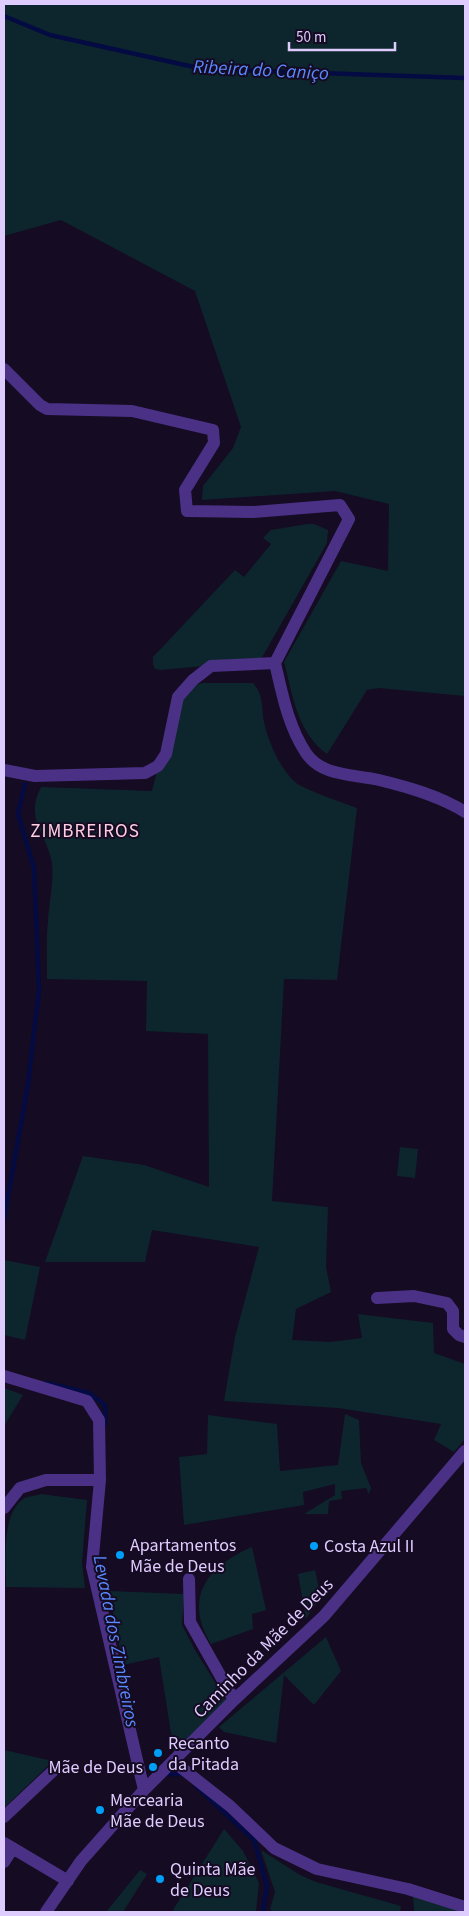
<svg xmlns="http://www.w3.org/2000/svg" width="469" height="1916" font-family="'Source Sans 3',sans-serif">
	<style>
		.green { fill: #0d262d }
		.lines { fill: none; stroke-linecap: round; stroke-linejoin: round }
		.stream { stroke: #040b42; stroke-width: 4.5 }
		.minor { stroke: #4a3186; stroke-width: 12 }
		.poi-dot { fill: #009ff7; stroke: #150b22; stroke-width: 2 }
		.labels { text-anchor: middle; stroke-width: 4; stroke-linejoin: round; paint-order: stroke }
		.poi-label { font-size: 18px; fill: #dfccff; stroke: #150b22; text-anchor: start }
		.street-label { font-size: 18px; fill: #dfccff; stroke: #150b22 }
		.water-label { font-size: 19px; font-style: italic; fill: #5a88ff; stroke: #150b22 }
		.neighbourhood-label { font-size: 19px; letter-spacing: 1px; fill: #ffcee1; stroke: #150b22 }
	</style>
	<rect width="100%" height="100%" fill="#150b22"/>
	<!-- green -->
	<path class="green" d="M4,4H465V696L379,688L367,690L327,754C297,732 293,696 284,662L341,561L388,571L389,504L335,491L202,500L203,486L233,448L241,427L195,291L61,220L4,236Z
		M307,524H314L328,530L327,543L260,661L161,670L155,669L153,664V657L235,570L244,577L271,544L263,538L271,530Z
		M203,683H253C264,695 261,707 264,722C268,742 284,779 303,787C320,795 339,801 357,808L337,980L284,979L272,1201L328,1207L326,1267L331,1292L296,1309L292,1340L330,1342L362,1338L358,1314L433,1323L434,1353L465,1364V1439L454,1452L434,1440L441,1424L338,1408L224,1401L235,1337L259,1247L152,1230L145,1262H45L83,1156L144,1165L209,1187L208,1034L146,1031L147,981L47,979C47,960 46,940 48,921C49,903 54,882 52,863C47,833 24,820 41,787L152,791L171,715L191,686Z
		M400,1147L418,1149L415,1178L397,1176Z
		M4,1260L40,1267L25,1340L4,1335Z
		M4,1388L23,1395L4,1426Z
		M345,1414L359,1420L361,1463L371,1488L369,1494L366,1488L341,1491L342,1499L329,1501L328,1514H304L335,1495V1484L303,1492L304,1505L184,1525L179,1457L207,1454L208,1415L277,1424L280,1471L338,1465Z
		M41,1494L87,1500L82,1563L85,1588L6,1587C6,1563 1,1514 23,1499C27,1496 36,1496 41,1494Z
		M252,1547L266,1610L252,1614L253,1629L211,1644C183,1598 207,1566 252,1547Z
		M315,1570L321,1597L306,1619L298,1574Z
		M109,1591L184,1594L182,1625L195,1650L226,1700L174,1752L159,1657L123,1665Z
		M326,1637L341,1671L314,1705L284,1675L276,1743L224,1732L219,1727Z
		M4,1750L53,1761L4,1808Z
		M224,1829L243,1851L259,1883L256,1912H174L173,1910Z
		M261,1850L300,1875L316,1882L401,1906L400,1912H273L270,1909L275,1892Z
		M140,1870L147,1874L123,1912H106Z
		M413,1895L462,1912H414Z"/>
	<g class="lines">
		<!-- stream -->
		<path class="stream" d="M4,16L50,35L203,69L465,78
			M4,1219L28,1084L39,990L34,868L18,814L25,784
			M47,1383L89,1393L105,1405V1424
			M98,1554L107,1603
			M163,1774H183L185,1776
			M196,1786L254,1840L267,1886L263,1910L265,1912"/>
		<!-- minor -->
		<path class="minor" d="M4,369L40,405L47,409L132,411L213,430L214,443L185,490L187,511L253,512L340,505L349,519L275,663C282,693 288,726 306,753C322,777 354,774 379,780C408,787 440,796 465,812
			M4,770L35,776L145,773L158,766L166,754L178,697L193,680L211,666L275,663
			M377,1298L414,1296L447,1303L453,1311V1329L459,1335L465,1337
			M4,1376L87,1401L99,1420L100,1480L92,1567L144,1790
			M4,1508L20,1488L46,1480H100
			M189,1579L190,1622L234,1700
			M174,1762L230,1806L274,1848L317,1869L408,1889L465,1907
			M4,1817L55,1769
			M4,1843L68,1881
			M4,1862L13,1848
			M46,1912L81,1861L144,1790L234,1700L324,1616L465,1451"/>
	</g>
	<!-- markers -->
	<g class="poi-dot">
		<circle cx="314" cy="1546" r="5"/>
		<circle cx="120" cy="1555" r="5"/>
		<circle cx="158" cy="1753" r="5"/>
		<circle cx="153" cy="1767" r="5"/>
		<circle cx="100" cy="1810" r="5"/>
		<circle cx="160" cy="1879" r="5"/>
	</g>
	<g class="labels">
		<!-- poi labels -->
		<g class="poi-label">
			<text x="130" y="1551">Apartamentos<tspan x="130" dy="21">Mãe de Deus</tspan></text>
			<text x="324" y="1552">Costa Azul II</text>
			<text x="168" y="1749">Recanto<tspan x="168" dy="21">da Pitada</tspan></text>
			<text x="143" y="1773" text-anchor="end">Mãe de Deus</text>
			<text x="110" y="1806">Mercearia<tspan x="110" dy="21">Mãe de Deus</tspan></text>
			<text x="170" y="1875">Quinta Mãe<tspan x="170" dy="21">de Deus</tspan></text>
		</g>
		<!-- street labels -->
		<g class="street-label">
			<text transform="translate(263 1648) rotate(-45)" y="6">Caminho da Mãe de Deus</text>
		</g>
		<!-- water labels -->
		<g class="water-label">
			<text transform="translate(261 69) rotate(3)" y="7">Ribeira do Caniço</text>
			<text transform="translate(117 1641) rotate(79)" y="7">Levada dos Zimbreiros</text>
		</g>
		<!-- neighbourhood labels -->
		<g class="neighbourhood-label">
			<text x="85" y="837">ZIMBREIROS</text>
		</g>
	</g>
	<!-- border -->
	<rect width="469" height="1916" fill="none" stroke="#dfccff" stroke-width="10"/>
	<!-- scale -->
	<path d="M289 42v8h106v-8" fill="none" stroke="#dfccff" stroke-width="2.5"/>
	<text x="296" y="42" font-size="15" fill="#dfccff" stroke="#150b22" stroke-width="4" paint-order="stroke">50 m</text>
</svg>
